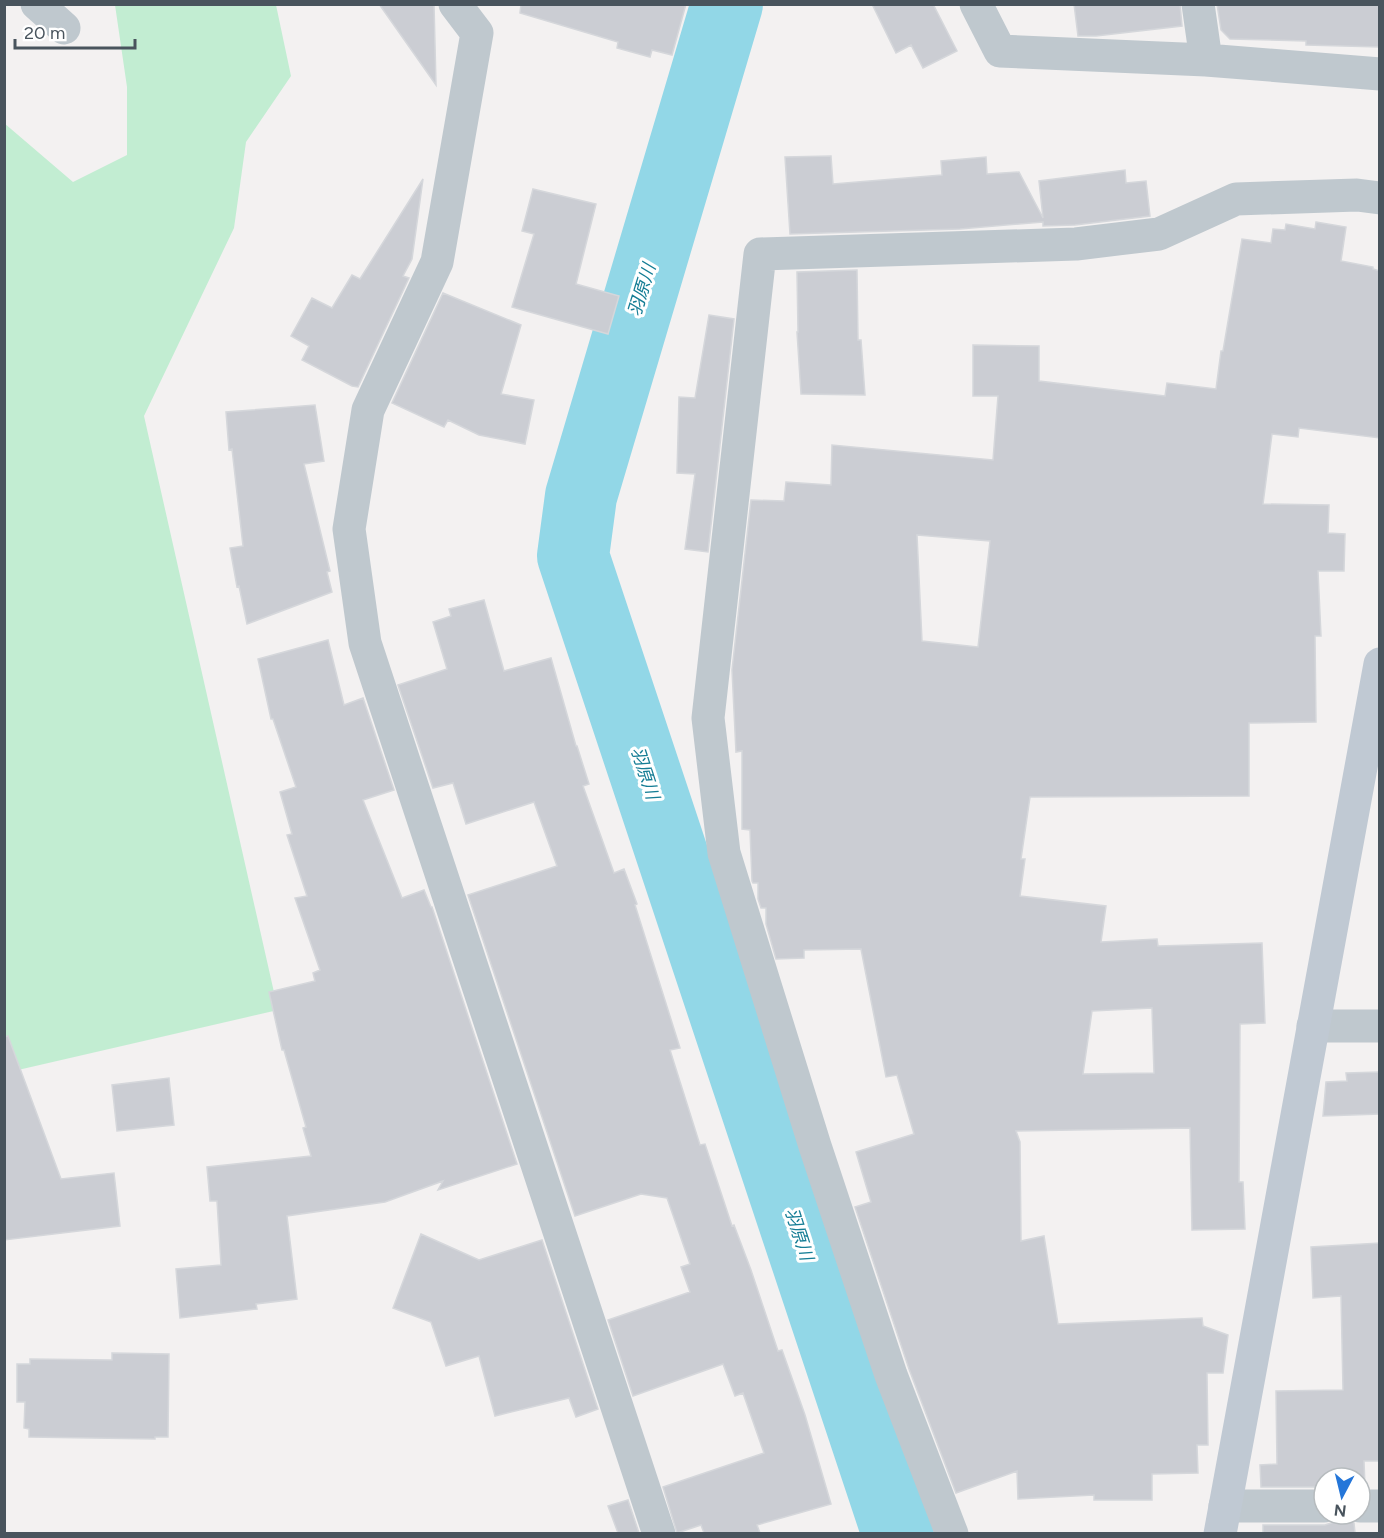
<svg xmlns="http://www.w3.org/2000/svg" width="1384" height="1538" font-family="Figtree,'Noto Sans JP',sans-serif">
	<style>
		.green { fill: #c2edd2 }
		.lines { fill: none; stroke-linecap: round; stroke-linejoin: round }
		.river { stroke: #92d7e7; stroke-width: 72 }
		.building { fill: #cbcdd3; stroke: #d5d7db; stroke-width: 1.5; fill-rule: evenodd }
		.street { stroke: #bfc8ce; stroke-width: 33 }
		.secondary { stroke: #c0c9d3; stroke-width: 33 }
		.labels { text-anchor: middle; stroke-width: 6; stroke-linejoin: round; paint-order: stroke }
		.water-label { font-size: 18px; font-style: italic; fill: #157d95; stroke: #fff }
	</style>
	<rect width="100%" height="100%" fill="#f3f1f1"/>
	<!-- green -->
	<path class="green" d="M115,5H276L291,76L246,142L234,228L144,416L278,1010L5,1073L4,123L73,182L127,155V87Z"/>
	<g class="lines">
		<!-- river -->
		<path class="river" d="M727,4L581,496L573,556L898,1534"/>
	</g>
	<!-- building -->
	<path class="building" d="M379,4H434L436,85Z
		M521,4H686L672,55L652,50L650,57L617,48L618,42L520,13Z
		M872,4H933L957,51L923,68L911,45L896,53Z
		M1074,4H1180L1182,26L1096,36H1078Z
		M1217,4H1380V47L1306,45V41L1230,39L1221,30Z
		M831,156L833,184L942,175L941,161L986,157L987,174L1019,172L1043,218L1039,181L1125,170L1126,183L1146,181L1150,216L1075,225L1043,226V222L960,229L790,234L785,157Z
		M423,179L412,259L403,276L409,278L358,387L352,386L302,360L309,346L291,336L312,298L332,308L352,275L360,279Z
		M533,189L596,204L576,284L619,296L608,334L512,307L534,234L522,231Z
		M1316,222L1346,227L1341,261L1373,267V269L1380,271V438L1299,428L1298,437L1272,434L1263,504L1329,505L1328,533L1345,534L1344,571H1318L1321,636H1315L1316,722L1249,723V796L1030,797L1021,859H1025L1020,896L1106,906L1101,942L1157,939L1158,946L1262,943L1265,1023L1240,1024L1239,1182H1243L1245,1229L1192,1230L1190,1128L1016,1131L1020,1142L1021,1241L1044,1236L1058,1324L1202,1318L1203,1326L1228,1335L1223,1373H1207L1208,1445H1197L1198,1473L1152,1474V1500H1094V1495L1018,1499L1017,1471L956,1493L909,1369L855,1207L871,1202L856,1152L914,1134L897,1075L886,1077L861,949L804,950V958L776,959L766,924V908H761L758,899V883H753L752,881L750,830L742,829V751L736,752L732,670L751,500L784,501L786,482L831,485L832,445L993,460L998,396H973V345L1039,346V381L1165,396L1167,383L1216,389L1221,351H1223L1242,239L1271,243L1273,229L1285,230L1286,224L1315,229ZM917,535L990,541L978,647L922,641ZM1152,1008L1154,1073L1083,1074L1092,1011Z
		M857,270L858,340H861L865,395L801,394L797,332H798L797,272Z
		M443,293L521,325L501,394L534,400L525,444L479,435L448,420L444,427L392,403Z
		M709,315L734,319L708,552L685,549L695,474L677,473L679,397L695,398Z
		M315,405L324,461L304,464L330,571L327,572L332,592L247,624L239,586L237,587L230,548L243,546L232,449L229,450L226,412Z
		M484,600L504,671L551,658L576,746H577L589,784L583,786L614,873L624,869L637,904L635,905L680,1048L670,1050L700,1145L705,1144L732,1226L734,1225L751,1270L778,1351L782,1350L805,1415L831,1504L757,1525L760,1533H704L701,1525L677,1533L663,1487L764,1453L743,1393L735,1396L723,1364L633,1396L608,1320L690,1292L681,1267L690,1264L667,1198L641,1194L575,1216L468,895L557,866L534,802L466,824L453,783L433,788L398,685L447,669L433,622L451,616L449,609Z
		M328,640L344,705L363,698L394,790L363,800L402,898L424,890L431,907H432L517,1164L438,1190L443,1181L385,1202L287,1216L297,1299L256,1304L257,1309L180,1318L176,1269L221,1265L217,1201H210L207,1167L311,1156L303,1128L306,1127L284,1050H282L269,992L315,981L313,973L320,970L295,898L307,896L287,835L292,834L280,792L296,787L273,719H271L258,659Z
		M8,1036L61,1179L114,1173L120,1226L4,1240V1037Z
		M1380,1072V1114L1323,1116L1326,1082L1347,1081L1346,1073Z
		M169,1078L174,1125L117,1131L112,1085Z
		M421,1234L479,1260L542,1240L598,1409L576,1417L569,1398L495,1416L479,1356L446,1366L431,1322L393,1308Z
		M1380,1243V1461H1364L1365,1487H1360V1478H1324V1487H1261L1260,1465L1277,1464L1276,1391L1343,1390L1341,1296L1313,1298L1311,1247Z
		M112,1353L169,1354L168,1437H155V1439L29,1437V1429L24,1428L25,1402H17V1364H30V1359L112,1360Z
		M628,1500L639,1533H618L608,1506Z
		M1341,1514L1354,1523L1355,1533H1263V1525H1325L1334,1522Z"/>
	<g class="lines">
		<!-- street -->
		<path class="street" d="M37,4L64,28
			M455,4L477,33L437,262L368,410L349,529L365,643L659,1534
			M976,4L1000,51L1206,60L1380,74
			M1198,4L1206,60
			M1313,1026H1380
			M1225,1506H1324
			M1360,1506H1380
			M952,1534L891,1375L815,1146L724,853L708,718L760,254L1076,244L1159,234L1236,199L1357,195L1380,198"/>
		<!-- secondary -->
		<path class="secondary" d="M1220,1534L1380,664"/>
	</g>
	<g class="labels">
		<!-- water labels -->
		<g class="water-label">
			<text transform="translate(642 290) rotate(-73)" y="6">羽原川</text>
			<text transform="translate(645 773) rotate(72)" y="6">羽原川</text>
			<text transform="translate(799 1234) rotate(72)" y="6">羽原川</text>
		</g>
	</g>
	<!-- border -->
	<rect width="1384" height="1538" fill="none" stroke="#49545d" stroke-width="12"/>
	<!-- north arrow -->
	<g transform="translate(1342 1496) rotate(187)"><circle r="28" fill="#ffffff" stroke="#b6bbbe" stroke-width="1.5"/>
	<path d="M0-4.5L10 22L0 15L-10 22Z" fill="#2476d9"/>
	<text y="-9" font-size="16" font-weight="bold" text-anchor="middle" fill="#49545d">N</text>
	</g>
	<!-- scale -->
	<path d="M15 39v9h120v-9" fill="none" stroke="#49545d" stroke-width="3"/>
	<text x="24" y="39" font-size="18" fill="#49545d" stroke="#ffffff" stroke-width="4.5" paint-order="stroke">20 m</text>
</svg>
